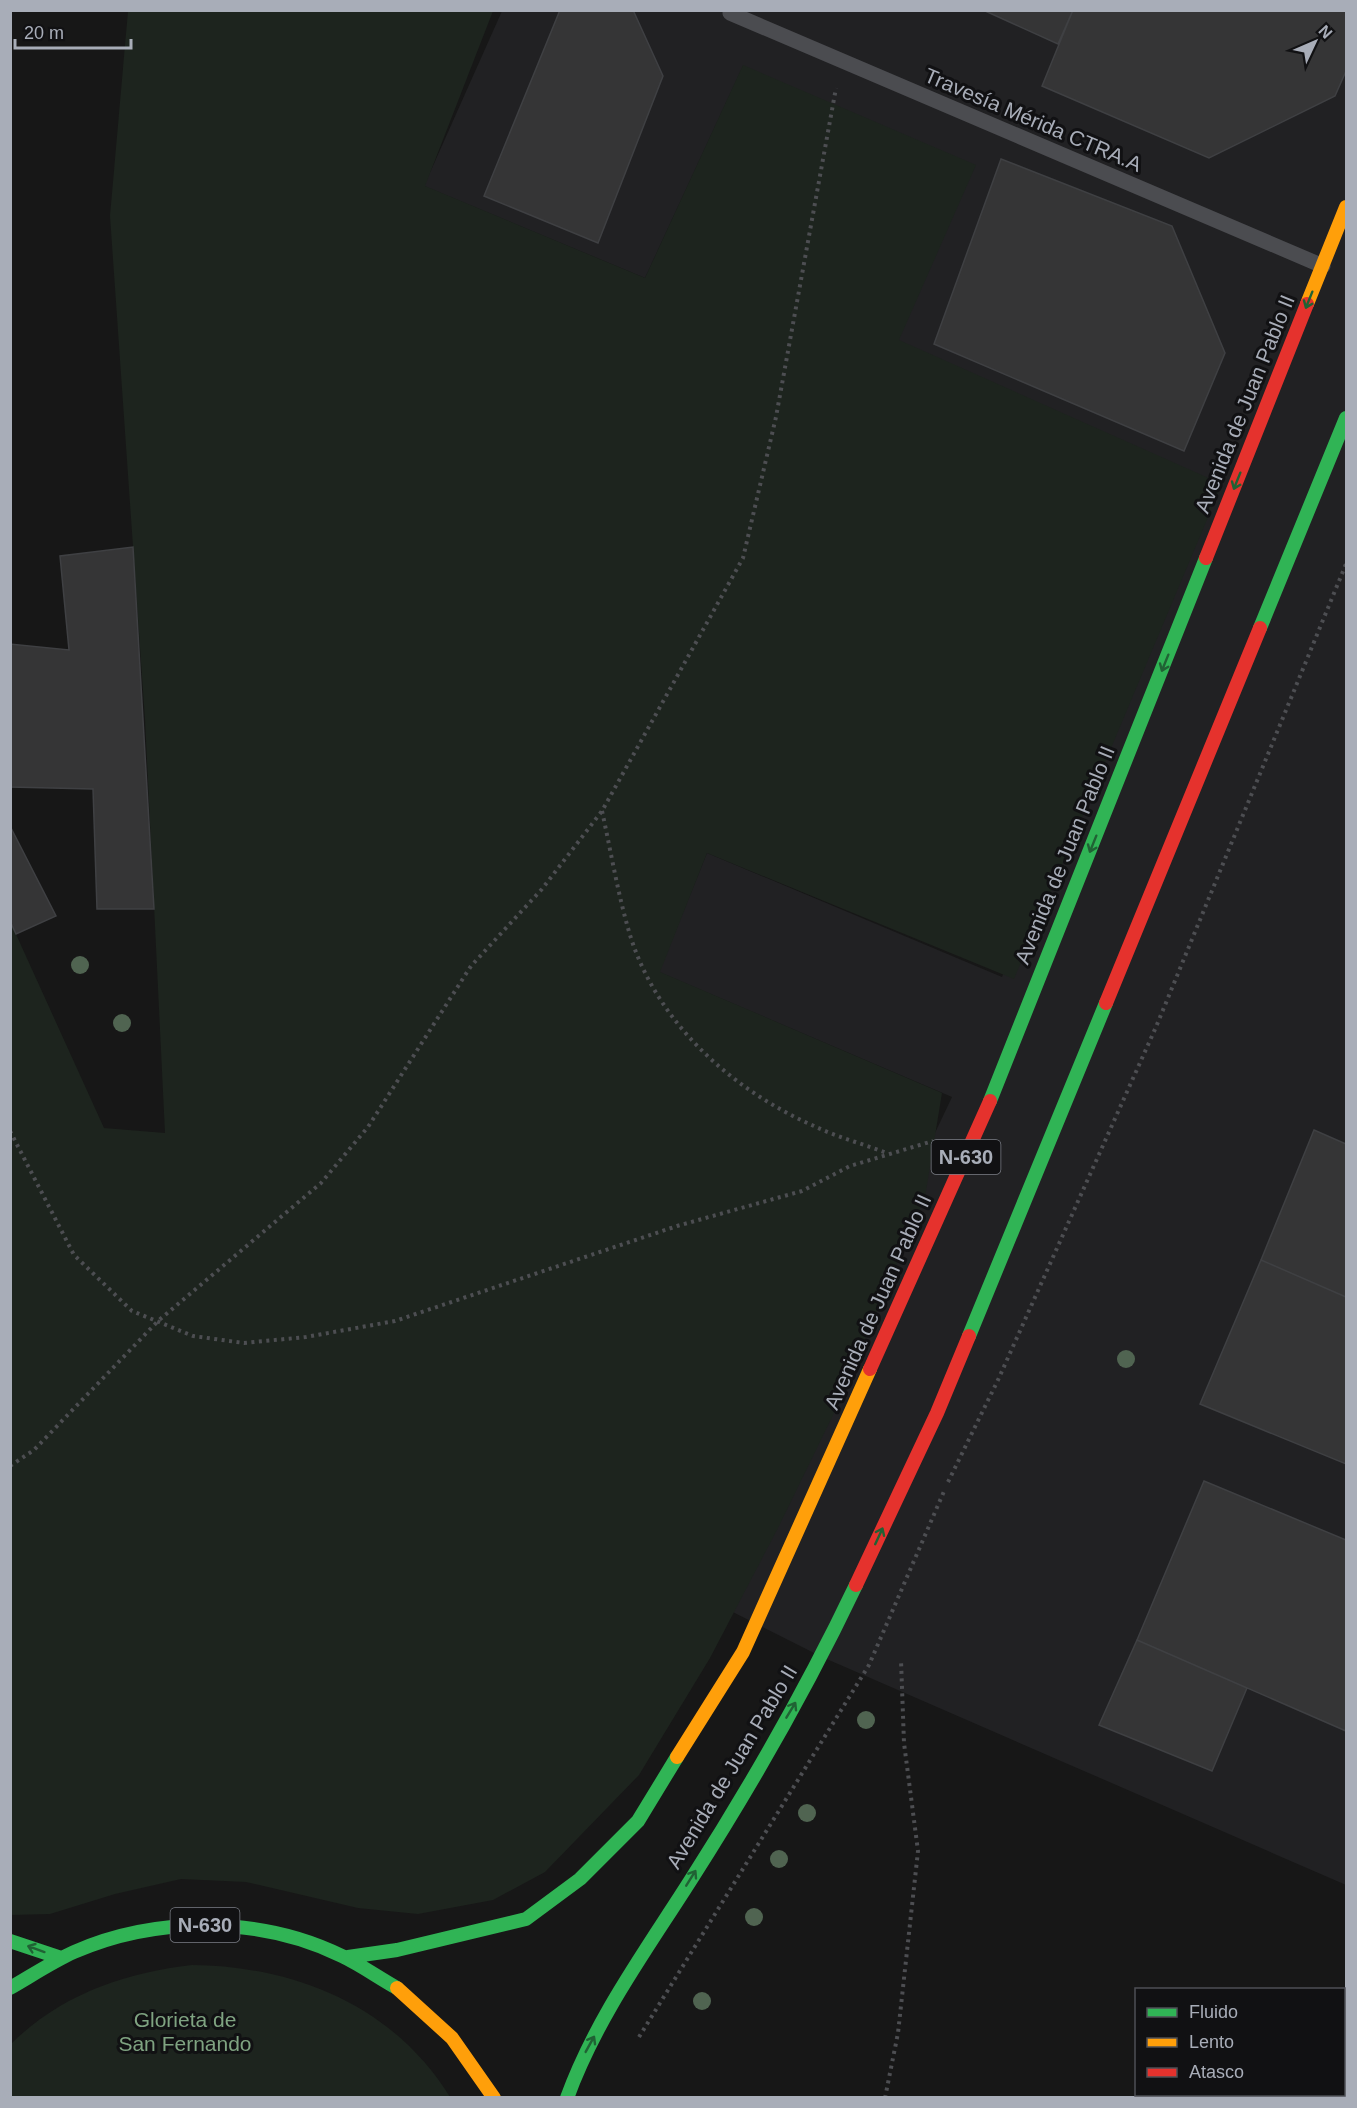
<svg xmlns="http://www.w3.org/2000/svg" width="1357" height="2108" font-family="Helvetica,sans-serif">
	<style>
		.built { fill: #212123 }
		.green { fill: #1d241e }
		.building { fill: #353536; stroke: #3f4043; stroke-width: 1.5 }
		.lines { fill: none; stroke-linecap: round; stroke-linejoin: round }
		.path { stroke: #4d4e52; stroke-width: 4; stroke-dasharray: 3 4.5; stroke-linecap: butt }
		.lane { stroke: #4b4c50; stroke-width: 15 }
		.fast { stroke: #30b455; stroke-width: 14 }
		.slow { stroke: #ff9f0a; stroke-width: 14 }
		.jam { stroke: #e5322d; stroke-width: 14 }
		.tree { fill: #506451 }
		.oneway { stroke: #206234 }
		.labels { text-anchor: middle; stroke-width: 6; stroke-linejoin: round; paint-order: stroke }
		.shield { fill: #111113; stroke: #7b7e86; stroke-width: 1.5 }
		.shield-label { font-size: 20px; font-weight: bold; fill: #a8adb8 }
		.street-label { font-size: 21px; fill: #a8adb8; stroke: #111113 }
		.park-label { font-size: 21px; fill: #7fa381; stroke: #111113 }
	</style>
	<rect width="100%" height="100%" fill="#171717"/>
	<!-- built -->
	<path class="built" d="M502,11H1346V1885L822,1657L713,1602L952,1097L659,972L707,853L1002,977L1204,491L893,352L743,66L645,278L424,186Z"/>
	<!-- green -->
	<path class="green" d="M128,11H493L425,186L645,278L743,65L976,165L899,340L1222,484L1014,979L707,853L660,972L942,1093L925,1197L834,1413L779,1526L710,1658L639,1775L545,1872L493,1900L418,1914L358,1908L246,1882L181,1879L115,1894L50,1914L11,1915L10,921L104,1128L165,1133L145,719L110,216Z
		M192,1965C295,1966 394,2006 450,2097H11V2044C60,1995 124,1973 192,1965Z"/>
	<!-- building -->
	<path class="building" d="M560,10H633L663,76L598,243L484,196Z
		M983,10H1073L1058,44Z
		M1073,10H1346V71L1335,96L1209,158L1042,86Z
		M1001,159L1172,226L1225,353L1184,451L934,344Z
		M133,547L154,909H97L93,789L10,787V644L69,650L60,556Z
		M10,826L56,916L16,934L10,921Z
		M1314,1130L1346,1144V1297L1261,1260Z
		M1261,1260L1346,1297V1464L1200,1404Z
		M1204,1481L1346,1540V1731L1137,1640Z
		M1137,1640L1247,1688L1212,1771L1099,1725Z"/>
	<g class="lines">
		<!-- path -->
		<path class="path" d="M602,811C611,852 618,895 630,935C657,1023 732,1090 814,1126C837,1137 863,1144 887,1153
			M10,1131L74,1255L132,1311L193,1336L244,1343L306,1337L395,1321L677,1226L802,1191L850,1166L933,1141
			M10,1466L34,1450L158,1321L321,1183L368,1127L471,966L542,889L602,811L743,558L776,417L836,88
			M948,1482L998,1380L1156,1027L1346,564
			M639,2037L869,1665L945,1489
			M885,2098L898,2033L918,1851L904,1743L901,1660"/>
		<!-- lane -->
		<path class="lane" d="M731,10L730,13L1323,266"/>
		<!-- fast -->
		<path class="fast" d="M1260,628L1346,418
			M990,1101L1206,558
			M969,1336L1106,1003
			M10,1941L61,1958
			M348,1957L397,1950L526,1919L580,1879L638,1821L677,1757
			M10,1988C31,1976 52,1962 74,1952C156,1916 261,1916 342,1956C361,1965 379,1978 397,1988
			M567,2098C596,2018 647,1949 692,1878C752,1784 808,1686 856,1585"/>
		<!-- slow -->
		<path class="slow" d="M1307,304L1346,207
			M677,1757L743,1652L870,1369
			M397,1988L452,2038L494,2098"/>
		<!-- jam -->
		<path class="jam" d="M1206,558L1307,304
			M1106,1003L1260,628
			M870,1369L990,1101
			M856,1585L937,1413L969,1336"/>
	</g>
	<!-- trees -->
	<g class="tree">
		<circle cx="80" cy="965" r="9"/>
		<circle cx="122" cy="1023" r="9"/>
		<circle cx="1126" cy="1359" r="9"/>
		<circle cx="866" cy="1720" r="9"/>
		<circle cx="807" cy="1813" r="9"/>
		<circle cx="779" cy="1859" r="9"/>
		<circle cx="754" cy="1917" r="9"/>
		<circle cx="702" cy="2001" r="9"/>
	</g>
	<!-- one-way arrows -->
	<defs><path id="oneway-shaft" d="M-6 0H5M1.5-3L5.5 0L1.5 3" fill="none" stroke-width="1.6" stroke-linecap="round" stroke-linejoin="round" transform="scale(1.5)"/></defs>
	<g class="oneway">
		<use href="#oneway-shaft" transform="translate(1309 300) rotate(112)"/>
		<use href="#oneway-shaft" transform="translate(1237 481) rotate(112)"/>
		<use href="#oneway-shaft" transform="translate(1165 663) rotate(112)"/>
		<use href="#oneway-shaft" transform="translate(1093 844) rotate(112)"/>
		<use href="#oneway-shaft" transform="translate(879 1536) rotate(-65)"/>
		<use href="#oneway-shaft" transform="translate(791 1710) rotate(-59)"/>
		<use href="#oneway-shaft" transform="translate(691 1878) rotate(-58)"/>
		<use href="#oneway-shaft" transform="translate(36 1949) rotate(-160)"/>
		<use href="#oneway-shaft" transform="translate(590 2044) rotate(-61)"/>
	</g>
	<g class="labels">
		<!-- shield labels -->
		<g class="shield">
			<rect x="931.5" y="1140" width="69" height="34" rx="4.5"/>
			<rect x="170.5" y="1908" width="69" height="34" rx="4.5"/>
		</g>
		<g class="shield-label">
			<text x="966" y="1164">N-630</text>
			<text x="205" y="1932">N-630</text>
		</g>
		<!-- street labels -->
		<g class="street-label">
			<text transform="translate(1033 120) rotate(23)" y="7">Travesía Mérida CTRA.A</text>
			<text transform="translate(1245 404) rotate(-68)" y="7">Avenida de Juan Pablo II</text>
			<text transform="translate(1065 855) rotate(-68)" y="7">Avenida de Juan Pablo II</text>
			<text transform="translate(878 1302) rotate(-66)" y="7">Avenida de Juan Pablo II</text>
			<text transform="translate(732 1767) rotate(-59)" y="7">Avenida de Juan Pablo II</text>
		</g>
		<!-- park labels -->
		<g class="park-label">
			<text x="185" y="2027">Glorieta de<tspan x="185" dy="24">San Fernando</tspan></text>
		</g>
	</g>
	<!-- border -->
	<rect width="1357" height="2108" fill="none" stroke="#a8adb8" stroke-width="24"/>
	<!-- legend -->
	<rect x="1135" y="1988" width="210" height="108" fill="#111113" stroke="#4d4f55" stroke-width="1.5"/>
	<rect x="1147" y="2008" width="30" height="9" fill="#30b455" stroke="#4d4f55" stroke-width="1.5"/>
	<text x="1189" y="2018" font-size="18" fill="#a8adb8">Fluido</text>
	<rect x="1147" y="2038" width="30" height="9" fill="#ff9f0a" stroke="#4d4f55" stroke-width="1.5"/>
	<text x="1189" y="2048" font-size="18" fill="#a8adb8">Lento</text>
	<rect x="1147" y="2068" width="30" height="9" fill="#e5322d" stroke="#4d4f55" stroke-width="1.5"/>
	<text x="1189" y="2078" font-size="18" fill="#a8adb8">Atasco</text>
	<!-- north arrow -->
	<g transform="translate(1315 42) rotate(46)" stroke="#111113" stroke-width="4.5" paint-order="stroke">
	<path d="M0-4.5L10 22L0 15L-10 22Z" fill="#a8adb8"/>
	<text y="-9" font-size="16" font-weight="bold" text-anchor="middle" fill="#a8adb8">N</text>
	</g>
	<!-- scale -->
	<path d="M15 39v9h116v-9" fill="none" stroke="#a8adb8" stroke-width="3"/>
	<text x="24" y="39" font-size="18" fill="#a8adb8" stroke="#111113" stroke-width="4.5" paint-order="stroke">20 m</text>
</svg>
